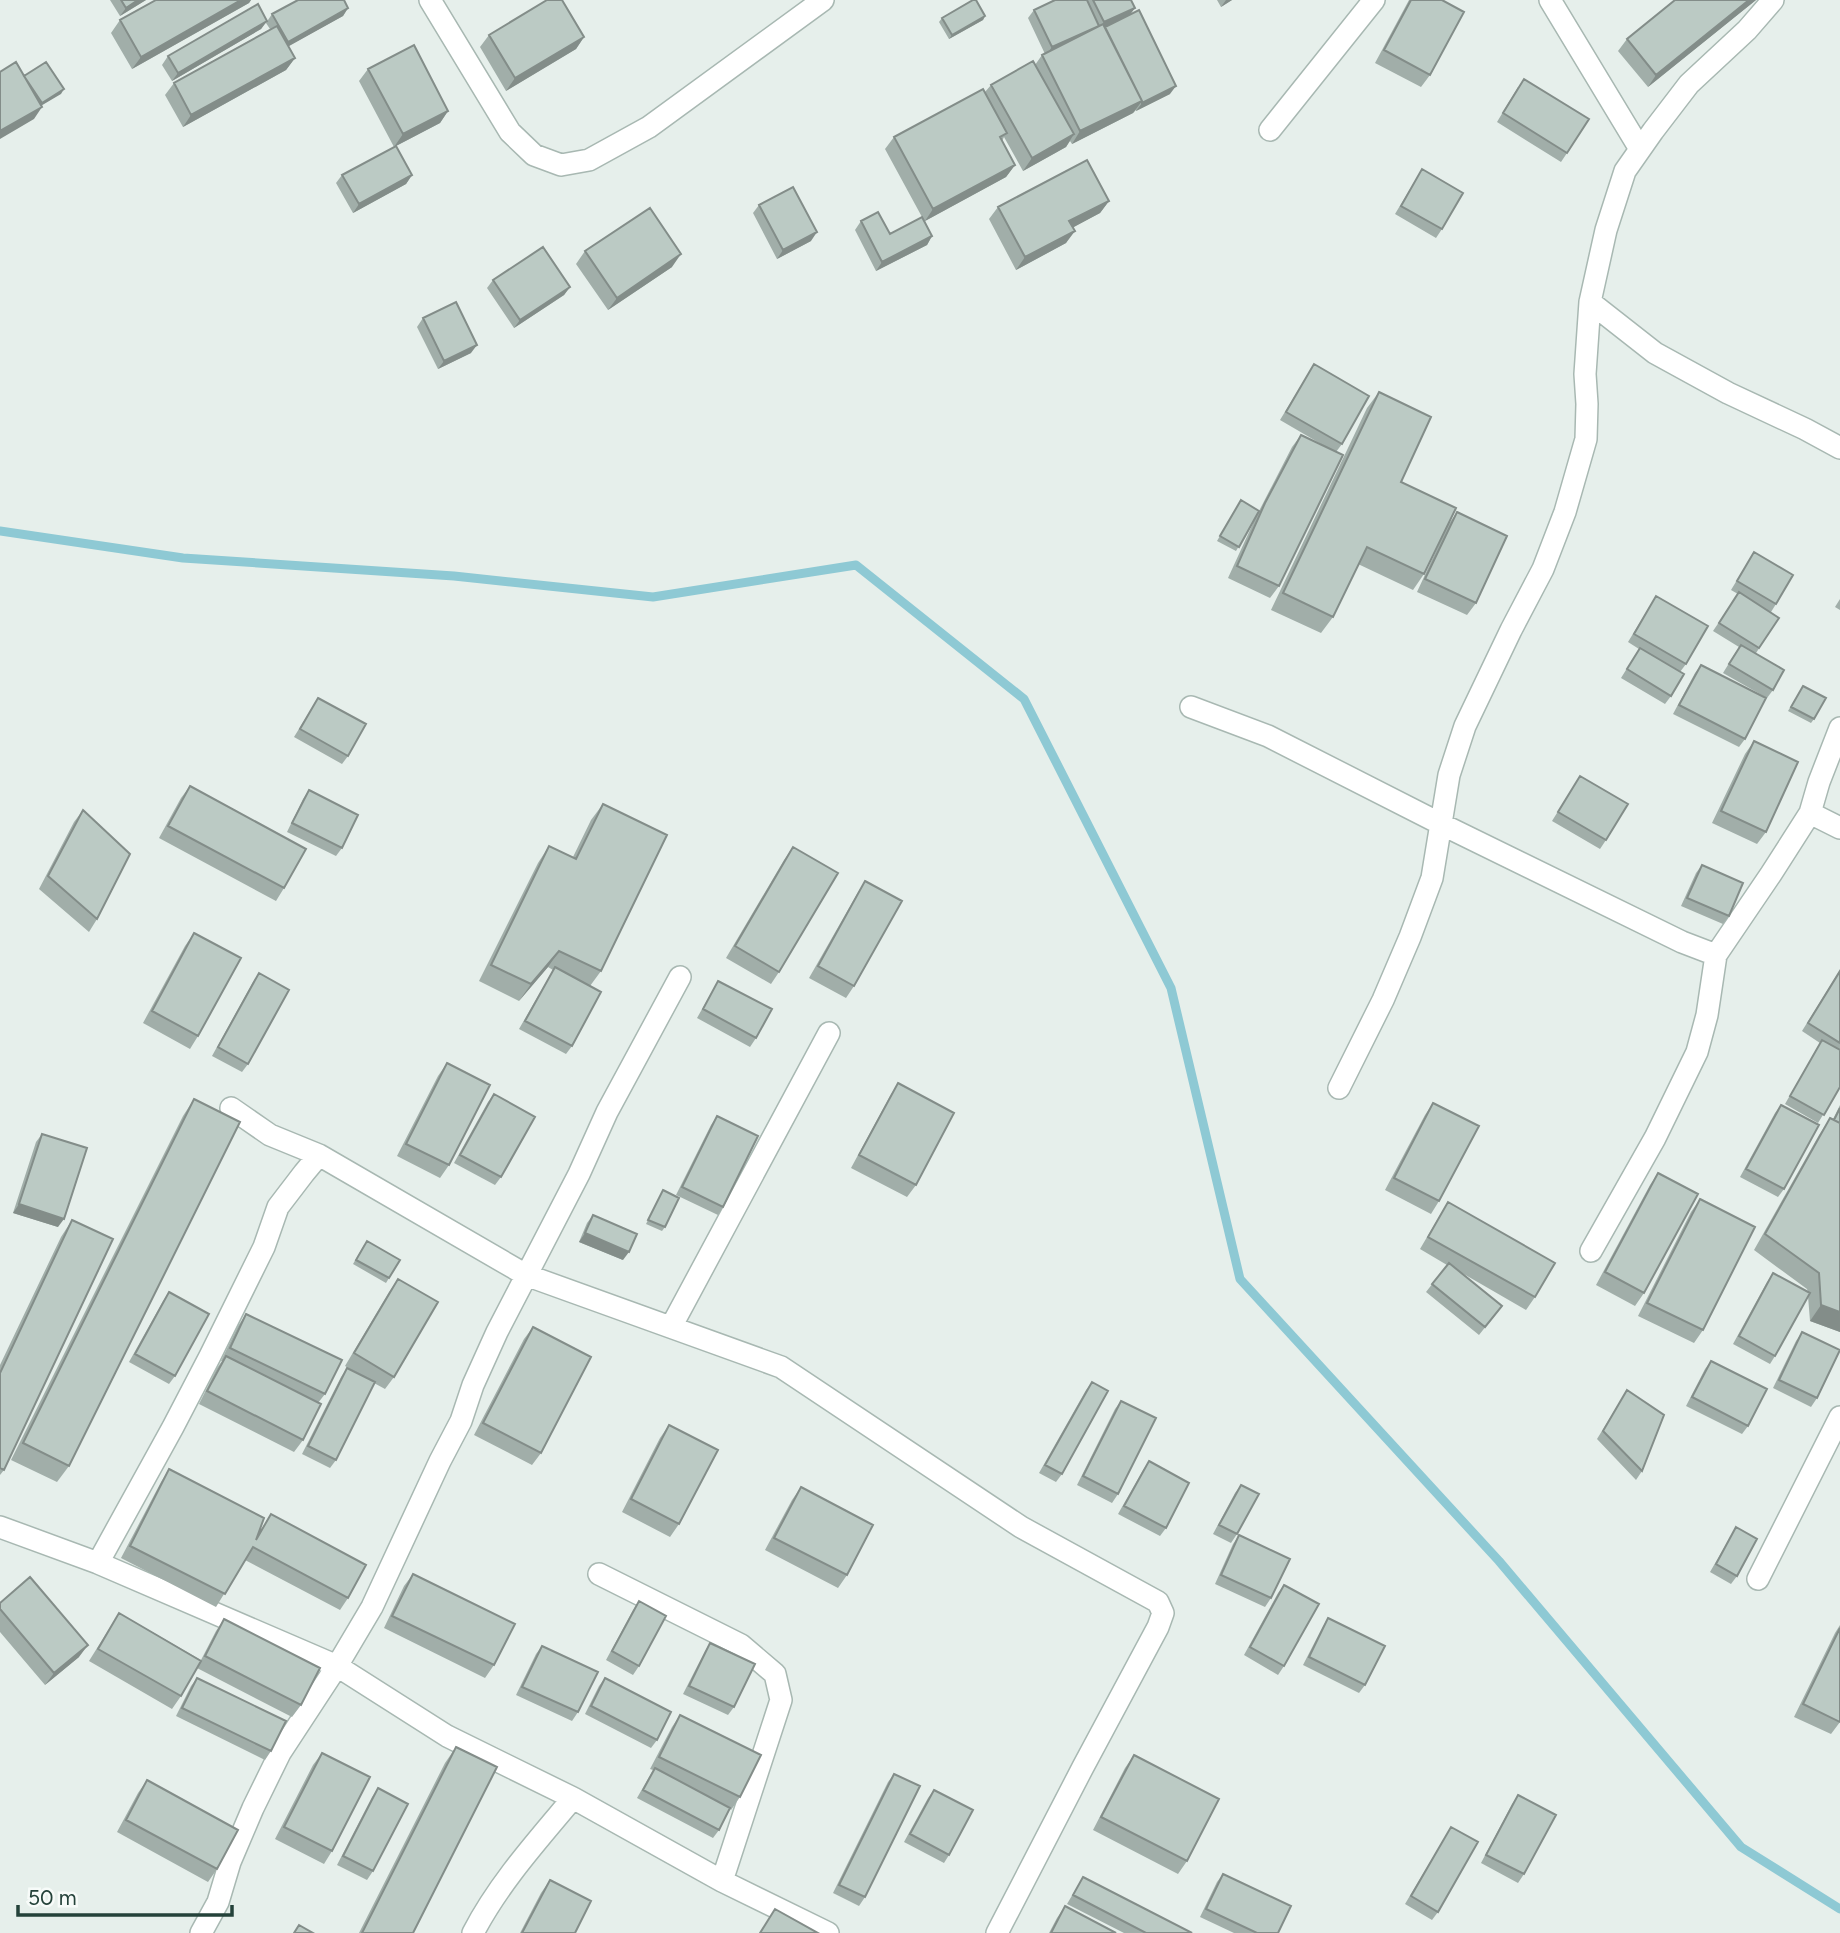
<svg xmlns="http://www.w3.org/2000/svg" width="1840" height="1933" font-family="Figtree,sans-serif">
	<style>
		.lines { fill: none; stroke-linecap: round; stroke-linejoin: round }
		.stream { stroke: #8ec9d4; stroke-width: 9 }
		.street-casing { stroke: #a8b8b2; stroke-width: 24 }
		.street { stroke: #fff; stroke-width: 21 }
		.wall { fill: #a1aea9 }
		.shaded-wall { fill: #838d89 }
		.building { fill: #bbcac4; stroke: #838d89; stroke-width: 2 }
	</style>
	<rect width="100%" height="100%" fill="#e6efeb"/>
	<g class="lines">
		<!-- stream -->
		<path class="stream" d="M0,531L183,558L454,576L653,597L856,565L1024,699L1171,988L1240,1279L1499,1561L1741,1847L1840,1909"/>
		<defs>
			<path id="street" d="M430,0L510,132L534,155L561,165L589,160L649,127L823,0
				M1550,0L1640,149
				M1270,130L1374,0
				M1590,302L1655,353L1728,393L1805,429L1840,448
				M1191,707L1268,736L1441,824L1682,942L1716,955
				M1810,813L1840,828
				M1339,1088L1383,1000L1410,937L1432,878L1449,775L1465,726L1511,630L1543,569L1565,512L1586,439L1587,404L1585,374L1590,302L1606,230L1625,171L1653,131L1689,84L1747,30L1773,0
				M231,1108L270,1135L319,1155L526,1275L781,1367L1021,1527L1158,1602L1163,1613L1158,1627L1083,1767L997,1933
				M1591,1251L1655,1138L1697,1052L1707,1015L1716,955L1771,874L1810,813L1819,782L1840,728
				M671,1327L829,1033
				M0,1527L98,1563L337,1666L447,1736L573,1798L722,1881L828,1933
				M98,1563L173,1427L210,1356L264,1247L278,1207L304,1173L319,1155
				M599,1574L741,1645L775,1674L781,1700L722,1881
				M1758,1579L1840,1417
				M201,1933L218,1902L230,1862L253,1808L280,1753L337,1666L372,1607L440,1461L461,1421L473,1385L497,1332L579,1174L607,1112L680,977
				M473,1933C499,1883 537,1841 573,1798"/>
		</defs>
		<!-- street casing -->
		<use href="#street" class="street-casing"/>
		<!-- street -->
		<use href="#street" class="street"/>
	</g>
	<!-- wall -->
	<path class="wall" d="M110,0H146L120,16Z
		M156,0H251L249,3L132,69L111,33L120,20Z
		M1055,0H1131L1135,8L1130,14L1170,94L1136,111V110L1133,113L1072,144L1070,141L1066,147L1023,171L1004,137L1002,141L1015,165L1006,177L925,221L932,236L927,245L876,271L855,230L861,221L890,234L922,217L885,149L894,137L985,92L991,85L1035,65L1042,55L1045,54L1028,18L1034,10Z
		M1217,0H1232L1221,7Z
		M1409,0H1442L1430,75L1421,87L1375,63Z
		M1675,0H1756L1648,87L1618,51L1627,39Z
		M348,8L343,16L288,46L295,58L286,70L183,127L165,95L174,83L270,29L266,23L272,14Z
		M985,16L983,20L949,39L939,22L942,18Z
		M267,21L261,29L172,81L162,65L168,56Z
		M489,35L584,37L576,49L506,91L480,47Z
		M368,69L448,111L440,123L396,146L412,175L406,184L353,213L336,183L342,175L394,147L359,81Z
		M1518,87L1567,153L1561,162L1497,122Z
		M1422,169L1442,229L1436,238L1395,214Z
		M1109,201L1100,213L1073,227L1066,243L1016,270L989,219L998,207Z
		M759,205L811,241L777,259L753,213Z
		M585,251L672,267L608,310L576,264Z
		M493,280L570,287L564,295L514,328L487,288Z
		M423,318L471,353L438,369L417,327Z
		M1314,364L1342,444L1336,452L1279,586L1270,598L1228,578L1255,519L1236,551L1217,541L1241,500L1259,511L1292,447L1301,435L1328,448L1280,420Z
		M1379,392L1424,574L1413,590L1358,564L1333,617L1321,633L1271,610L1367,408Z
		M1457,512L1476,603L1467,615L1417,592L1448,525Z
		M1754,552L1776,604L1771,612L1779,618L1756,653L1773,690L1767,698L1723,673L1739,647L1713,631L1738,594L1731,590Z
		M1656,596L1686,664L1680,672L1671,696L1665,704L1621,678L1639,649L1628,642Z
		M1840,599V610L1835,607Z
		M1701,665L1745,739L1739,747L1673,714L1695,673Z
		M1803,686L1814,719L1811,723L1788,711Z
		M318,698L348,756L342,764L294,737Z
		M1754,741L1766,832L1757,844L1712,823L1745,754Z
		M1580,776L1606,840L1600,849L1552,821Z
		M190,786L284,888L276,901L159,838L181,798Z
		M309,790L342,848L336,856L287,832L303,799Z
		M603,804L601,971L590,986L572,1046L566,1054L519,1029L553,970L548,967L519,1001L479,981L538,863L549,846L573,857L591,820Z
		M83,810L97,919L89,932L39,889L74,822Z
		M793,847L779,972L771,984L726,958L784,860Z
		M1702,865L1729,916L1723,924L1681,906L1696,873Z
		M865,881L854,986L846,998L809,978L857,894Z
		M194,933L198,1036L190,1049L143,1023L185,946Z
		M1840,970V1087L1818,1123L1785,1104L1820,1043L1802,1031Z
		M259,973L248,1064L242,1072L212,1056L253,982Z
		M718,981L756,1038L750,1047L697,1018Z
		M447,1063L449,1165L440,1178L397,1156L438,1076Z
		M898,1083L916,1185L907,1197L851,1168L890,1096Z
		M494,1094L501,1177L495,1185L454,1163L488,1102Z
		M194,1099L69,1466L57,1482L11,1460L183,1116Z
		M1433,1103L1439,1201L1431,1214L1385,1190L1425,1115Z
		M1781,1105L1784,1189L1778,1197L1740,1177L1775,1113Z
		M1840,1105V1332L1810,1321L1808,1296L1775,1356L1770,1364L1733,1344L1767,1282L1773,1273L1808,1292L1807,1289L1754,1250L1819,1135L1830,1118L1833,1119Z
		M717,1116L723,1207L718,1215L676,1195L711,1125Z
		M42,1134L58,1227L13,1213L36,1142Z
		M1658,1173L1644,1293L1635,1306L1596,1285L1650,1185Z
		M663,1190L665,1227L662,1231L646,1224Z
		M1700,1199L1703,1330L1694,1343L1638,1316L1691,1212Z
		M1448,1202L1535,1297L1526,1310L1462,1273L1502,1306L1479,1335L1426,1292L1447,1265L1420,1249L1440,1215Z
		M593,1215L623,1260L579,1242L587,1223Z
		M72,1220L4,1470L0,1475V1365L61,1237Z
		M364,1245L389,1278L386,1283L353,1264Z
		M398,1279L394,1377L385,1389L374,1383L336,1460L330,1468L302,1454L341,1377L347,1368L365,1377L345,1366L389,1292Z
		M169,1292L175,1376L169,1384L129,1362L163,1301Z
		M246,1314L325,1394L318,1403L303,1440L294,1452L199,1404L217,1368L222,1361H221L238,1326Z
		M533,1327L541,1453L532,1465L474,1435L524,1339Z
		M1802,1332L1817,1398L1811,1407L1773,1388L1796,1341Z
		M1711,1361L1748,1426L1742,1434L1686,1406L1705,1369Z
		M1092,1382L1062,1474L1056,1482L1039,1473L1086,1390Z
		M1627,1390L1642,1471L1636,1480L1597,1439Z
		M1121,1401L1118,1494L1112,1503L1077,1485L1115,1409Z
		M669,1425L679,1524L670,1537L622,1512L660,1438Z
		M1149,1461L1166,1528L1160,1536L1118,1514L1143,1470Z
		M169,1469L259,1533L271,1514L348,1598L340,1610L245,1560L216,1607L121,1558L161,1482Z
		M1241,1485L1237,1534L1231,1543L1213,1534L1235,1493Z
		M801,1487L847,1575L838,1588L765,1550L792,1500Z
		M1736,1527L1737,1576L1731,1584L1710,1572Z
		M1239,1535L1271,1598L1265,1607L1215,1584L1233,1544Z
		M413,1574L494,1665L485,1678L384,1628L404,1586Z
		M1284,1585V1666L1278,1675L1244,1655L1278,1593Z
		M639,1601V1666L633,1675L606,1660L633,1610Z
		M0,1603L79,1657L45,1685L0,1632Z
		M119,1613L201,1660L216,1631L224,1619L301,1705L292,1717L197,1668L181,1696L172,1709L89,1661Z
		M1328,1618L1365,1685L1359,1693L1303,1665L1323,1626Z
		M1840,1625V1722L1831,1734L1794,1717L1835,1633Z
		M710,1643L734,1707L728,1715L683,1694L705,1651Z
		M542,1646L578,1712L572,1721L516,1695L536,1654Z
		M197,1678L271,1751L265,1760L176,1716L191,1686Z
		M605,1678L657,1740L651,1748L585,1714L599,1686Z
		M680,1715L740,1797L731,1810L730,1809L719,1830L713,1838L637,1798L653,1770L650,1769L672,1727Z
		M456,1747L413,1933H359L445,1763Z
		M322,1753L332,1851L324,1864L275,1839L313,1765Z
		M1134,1755L1187,1861L1178,1874L1093,1830L1125,1768Z
		M894,1774L865,1897L859,1906L833,1893L888,1782Z
		M147,1780L217,1869L208,1882L117,1832L138,1793Z
		M378,1788L373,1871L367,1880L337,1865L372,1797Z
		M934,1790L949,1855L944,1863L904,1842L928,1798Z
		M1518,1795L1524,1874L1518,1883L1481,1863L1512,1804Z
		M1451,1827L1438,1912L1432,1920L1405,1904Z
		M1223,1874L1278,1933H1234L1200,1917L1217,1882Z
		M1083,1877L1192,1933H1124L1067,1904Z
		M550,1880L575,1933H520L541,1893Z
		M1065,1906L1116,1933H1049L1057,1918Z"/>
	<!-- shaded-wall -->
	<path class="shaded-wall" d="M138,0H146L120,16L126,8Z
		M241,0H251L249,3L132,69L141,57Z
		M1226,0H1232L1221,7Z
		M1749,0H1756L1648,87L1656,75Z
		M348,8L343,16L282,50L288,42Z
		M1135,8L1129,16L1098,31L1104,22Z
		M985,16L983,20L949,39L952,35Z
		M267,21L261,29L172,81L178,73Z
		M1099,26L1093,34L1046,56L1052,47Z
		M584,37L576,49L506,91L515,78Z
		M295,58L286,70L183,127L191,115Z
		M1176,86L1170,94L1136,111L1142,103Z
		M64,89L61,94L39,107L42,103Z
		M1142,101L1133,113L1072,144L1080,131Z
		M42,107L34,119L0,139V131Z
		M448,111L440,123L394,147L403,134Z
		M1074,134L1066,147L1023,171L1032,158Z
		M1015,165L1006,177L925,221L933,209Z
		M412,175L406,184L353,213L359,204Z
		M1109,201L1100,213L1061,234L1069,221Z
		M1075,231L1066,243L1016,270L1025,257Z
		M817,232L811,241L777,259L783,250Z
		M932,236L927,245L876,271L882,262Z
		M681,254L672,267L608,310L617,298Z
		M570,287L564,295L514,328L520,320Z
		M477,345L471,353L438,369L444,361Z
		M559,951L548,967L519,1001L531,984Z
		M19,1204L64,1219L58,1227L13,1213Z
		M585,1233L629,1252L623,1260L579,1242Z
		M1821,1305L1840,1312V1332L1810,1321Z
		M88,1645L79,1657L45,1685L54,1673Z"/>
	<!-- building -->
	<path class="building" d="M121,0H138L126,8Z
		M156,0H241L141,57L120,20Z
		M298,0H344L348,8L288,42L272,14Z
		M547,0H562L584,37L515,78L489,35Z
		M973,0H976L985,16L952,35L942,18Z
		M1055,0H1087L1099,26L1052,47L1034,10Z
		M1093,0H1131L1135,8L1104,22Z
		M1411,0H1442L1464,12L1430,75L1384,50Z
		M1675,0H1749L1656,75L1627,39Z
		M258,4L267,21L178,73L168,56Z
		M1139,10L1176,86L1142,103V101L1105,27Z
		M1103,24L1142,101L1080,131L1042,55Z
		M277,26L295,58L191,115L174,83Z
		M414,45L448,111L403,134L368,69Z
		M1033,61L1074,134L1032,158L991,85Z
		M16,62L42,107L0,131V72Z
		M46,62L64,89L42,103L24,76Z
		M1524,79L1589,119L1567,153L1503,113Z
		M983,89L1007,133L1000,137L1015,165L933,209L894,137Z
		M396,146L412,175L359,204L342,175Z
		M1087,160L1109,201L1069,221L1075,231L1025,257L998,207Z
		M1422,169L1463,193L1442,229L1401,206Z
		M793,187L817,232L783,250L759,205Z
		M650,208L681,254L617,298L585,251Z
		M878,212L890,234L922,217L932,236L882,262L861,221Z
		M543,247L570,287L520,320L493,280Z
		M456,302L477,345L444,361L423,318Z
		M1314,364L1369,396L1342,444L1286,412Z
		M1379,392L1431,417L1401,482L1456,508L1424,574L1367,547L1333,617L1283,593Z
		M1301,435L1343,455L1279,586L1237,566L1265,503Z
		M1241,500L1259,511L1239,547L1220,536Z
		M1457,512L1507,536L1476,603L1425,579Z
		M1754,552L1793,575L1776,604L1737,581Z
		M1739,592L1779,618L1759,648L1719,623Z
		M1656,596L1708,626L1686,664L1634,634Z
		M1741,645L1784,670L1773,690L1729,664Z
		M1640,648L1684,674L1671,696L1627,669Z
		M1701,665L1766,698L1745,739L1679,705Z
		M1803,686L1826,698L1814,719L1791,707Z
		M318,698L366,724L348,756L300,729Z
		M1754,741L1798,762L1766,832L1721,811Z
		M1580,776L1628,804L1606,840L1558,812Z
		M190,786L306,849L284,888L168,826Z
		M309,790L358,815L342,848L292,823Z
		M603,804L667,835L601,971L559,951L531,984L491,965L549,846L576,859Z
		M83,810L130,854L97,919L48,876Z
		M793,847L838,873L779,972L735,946Z
		M1702,865L1743,883L1729,916L1687,898Z
		M865,881L902,901L854,986L818,966Z
		M194,933L241,958L198,1036L152,1011Z
		M555,967L601,992L572,1046L525,1021Z
		M1840,971V1043L1808,1023Z
		M259,973L289,990L248,1064L218,1047Z
		M718,981L772,1009L756,1038L703,1009Z
		M1822,1040L1840,1050V1087L1824,1115L1790,1096Z
		M447,1063L490,1085L449,1165L406,1144Z
		M898,1083L954,1113L916,1185L859,1155Z
		M494,1094L535,1117L501,1177L460,1155Z
		M194,1099L240,1122L69,1466L23,1443Z
		M1433,1103L1479,1126L1439,1201L1394,1178Z
		M1781,1105L1819,1125L1784,1189L1746,1169Z
		M1840,1108V1123L1834,1120Z
		M717,1116L758,1136L723,1207L682,1187Z
		M1830,1118L1840,1123V1312L1821,1305L1819,1273L1765,1234Z
		M42,1134L87,1148L64,1219L19,1204Z
		M1658,1173L1698,1194L1644,1293L1605,1272Z
		M663,1190L679,1198L665,1227L648,1220Z
		M1700,1199L1755,1227L1703,1330L1647,1303Z
		M1448,1202L1555,1263L1535,1297L1428,1237Z
		M593,1215L637,1234L629,1252L585,1233Z
		M72,1220L113,1239L4,1470L0,1468V1373Z
		M367,1241L400,1260L389,1278L356,1260Z
		M1449,1263L1502,1306L1485,1327L1432,1284Z
		M1773,1273L1810,1293L1775,1356L1739,1336Z
		M398,1279L438,1302L394,1377L354,1353Z
		M169,1292L209,1314L175,1376L135,1354Z
		M246,1314L342,1360L325,1394L230,1348Z
		M533,1327L591,1357L541,1453L483,1423Z
		M1802,1332L1840,1350L1817,1398L1779,1380Z
		M226,1356L321,1404L303,1440L207,1391Z
		M1711,1361L1767,1389L1748,1426L1692,1397Z
		M347,1368L375,1382L336,1460L308,1446Z
		M1092,1382L1108,1391L1062,1474L1045,1465Z
		M1627,1390L1664,1415L1642,1471L1603,1431Z
		M1121,1401L1156,1418L1118,1494L1083,1476Z
		M669,1425L718,1450L679,1524L631,1499Z
		M1149,1461L1189,1483L1166,1528L1124,1506Z
		M169,1469L264,1518L256,1540L271,1514L366,1565L348,1598L253,1547L225,1594L130,1546Z
		M1241,1485L1259,1494L1237,1534L1219,1525Z
		M801,1487L873,1525L847,1575L774,1538Z
		M1736,1527L1757,1539L1737,1576L1716,1564Z
		M1239,1535L1290,1559L1271,1598L1221,1575Z
		M413,1574L515,1624L494,1665L392,1616Z
		M30,1577L88,1645L54,1673L0,1609V1603Z
		M1284,1585L1319,1604L1284,1666L1250,1647Z
		M639,1601L666,1616L639,1666L612,1651Z
		M119,1613L201,1661L181,1696L98,1649Z
		M1328,1618L1385,1646L1365,1685L1309,1657Z
		M224,1619L320,1668L301,1705L205,1656Z
		M1840,1628V1722L1803,1704Z
		M710,1643L755,1664L734,1707L689,1686Z
		M542,1646L598,1672L578,1712L522,1687Z
		M197,1678L286,1721L271,1751L182,1708Z
		M605,1678L671,1712L657,1740L591,1706Z
		M680,1715L761,1755L740,1797L659,1757Z
		M456,1747L497,1767L413,1933H362Z
		M322,1753L370,1777L332,1851L284,1827Z
		M1134,1755L1219,1799L1187,1861L1101,1817Z
		M655,1768L730,1808L719,1830L643,1790Z
		M894,1774L920,1786L865,1897L839,1885Z
		M147,1780L238,1830L217,1869L126,1820Z
		M378,1788L408,1804L373,1871L343,1856Z
		M934,1790L973,1810L949,1855L910,1834Z
		M1518,1795L1556,1815L1524,1874L1486,1855Z
		M1451,1827L1478,1842L1438,1912L1411,1896Z
		M1223,1874L1291,1906L1278,1933H1257L1206,1909Z
		M1083,1877L1192,1933H1146L1073,1895Z
		M550,1880L591,1901L575,1933H522Z
		M1065,1906L1116,1933H1051Z
		M775,1909L818,1933H760Z
		M299,1925L313,1933H294Z"/>
	<!-- scale -->
	<path d="M18 1905v10h214v-10" fill="none" stroke="#24423a" stroke-width="3.5"/>
	<text x="28" y="1905" font-size="21" fill="#24423a" stroke="#f7fbf9" stroke-width="5" paint-order="stroke">50 m</text>
</svg>
